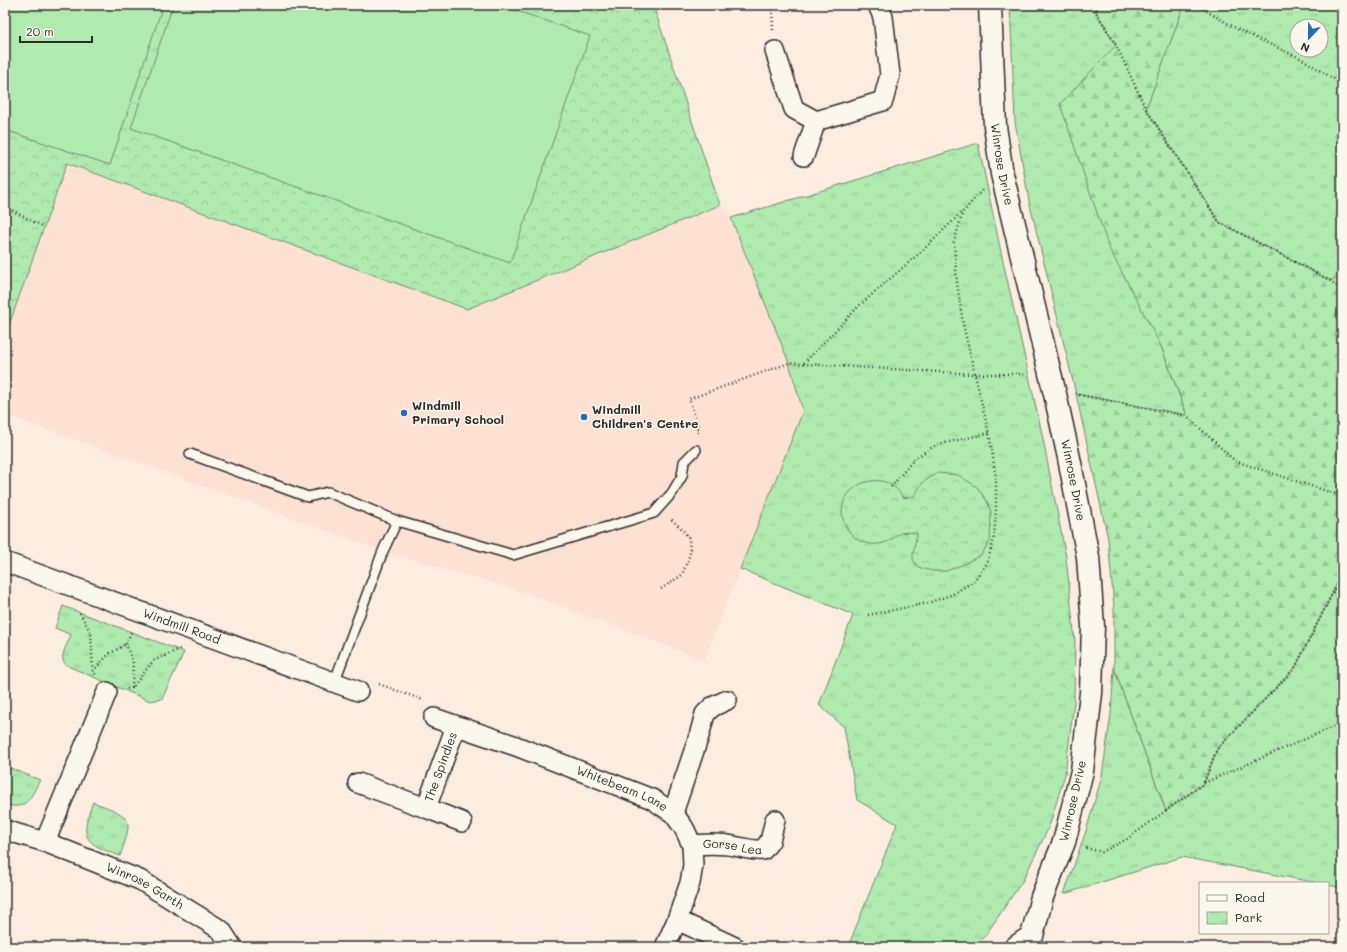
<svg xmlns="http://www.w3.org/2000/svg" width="1347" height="952" font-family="Mali,sans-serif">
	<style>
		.built { fill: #fde1d2 }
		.grass { fill: url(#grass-tufts); stroke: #6d8a6d; fill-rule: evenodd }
		.forest { fill: url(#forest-firs); stroke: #6d8a6d }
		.park { fill: url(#park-crowns); stroke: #6d8a6d }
		.garden { fill: #afeaaf; stroke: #6d8a6d }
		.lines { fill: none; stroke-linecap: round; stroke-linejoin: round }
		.service-casing { stroke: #2b2b2b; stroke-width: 12 }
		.minor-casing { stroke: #2b2b2b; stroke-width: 22 }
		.tertiary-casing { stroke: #2b2b2b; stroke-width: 25 }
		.path { stroke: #2b2b2b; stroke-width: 2.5; stroke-dasharray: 1 3; stroke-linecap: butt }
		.service { stroke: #fbf7ec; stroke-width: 9 }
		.minor { stroke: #fbf7ec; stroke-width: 19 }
		.tertiary { stroke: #fbf7ec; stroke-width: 22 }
		.poi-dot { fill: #1f6fb2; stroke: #fbf7ec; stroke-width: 1.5 }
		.labels { text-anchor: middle; stroke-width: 3; stroke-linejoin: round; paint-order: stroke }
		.street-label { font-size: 12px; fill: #2b2b2b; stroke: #fbf7ec }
		.poi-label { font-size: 12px; font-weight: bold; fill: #2b2b2b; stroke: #fbf7ec; text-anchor: start }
	</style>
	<defs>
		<pattern id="grass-tufts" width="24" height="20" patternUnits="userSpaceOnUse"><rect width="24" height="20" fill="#afeaaf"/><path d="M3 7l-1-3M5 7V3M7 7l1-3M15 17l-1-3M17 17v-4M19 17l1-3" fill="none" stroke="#97c997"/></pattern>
		<pattern id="forest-firs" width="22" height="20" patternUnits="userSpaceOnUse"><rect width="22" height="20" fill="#afeaaf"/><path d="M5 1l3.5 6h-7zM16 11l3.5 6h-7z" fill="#97c997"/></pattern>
		<pattern id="park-crowns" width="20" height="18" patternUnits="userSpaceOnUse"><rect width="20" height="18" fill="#afeaaf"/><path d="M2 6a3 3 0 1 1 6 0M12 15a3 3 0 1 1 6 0" fill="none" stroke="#97c997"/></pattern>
	</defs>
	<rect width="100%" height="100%" fill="#fcede0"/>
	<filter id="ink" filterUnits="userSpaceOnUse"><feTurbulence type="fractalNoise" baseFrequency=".025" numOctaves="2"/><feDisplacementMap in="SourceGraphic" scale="8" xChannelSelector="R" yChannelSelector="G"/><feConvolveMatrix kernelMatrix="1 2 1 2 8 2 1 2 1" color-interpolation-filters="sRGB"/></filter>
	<g filter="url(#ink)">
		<!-- built -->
		<path class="built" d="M67,163L467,309L720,205L731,218L789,363L803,411L704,660L527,593L383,551L5,414V336Z"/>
		<!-- grass -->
		<path class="grass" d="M1010,5H1097L1096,12L1116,45L1161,346L1187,416L1076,394L1029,201L1015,122Z
			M1184,5H1342V273L1331,281L1219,222L1146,109ZM1297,26H1321V50H1297Z
			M978,143L1002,257L1041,429L1066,557L1075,642L1074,702L1065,774L1049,827L1023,880L985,936L971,947H848L897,824L857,800L844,727L819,705L853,615L740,569L803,411L789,363L731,218Z
			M1342,574V888L1328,885V883H1318L1182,857L1064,894L1086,831L1102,776L1111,714L1114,668L1166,811L1204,783L1217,749L1295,668Z
			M63,606L184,652L162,699L150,701L70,667C68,666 64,664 63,660C61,653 69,641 71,635L55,628Z
			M5,766L40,780C31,796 27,812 5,804Z
			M93,802C104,807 130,812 128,828C127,837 123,847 120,856C84,843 79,838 93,802Z"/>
		<!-- forest -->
		<path class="forest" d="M1097,5H1184L1146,109L1219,222L1331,281L1342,273V574L1295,668L1217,749L1204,783L1166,811L1114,668V607L1108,539L1076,394L1187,415L1161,346L1109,248L1060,104L1116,45L1096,12Z"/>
		<!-- park -->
		<path class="park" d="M5,5H653L720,205L467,309L67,163L5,336Z
			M938,473L958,475L977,487L987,501L991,512L990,541L981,555L964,564L946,571H932L918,567L913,560V553L917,533C912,533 903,531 899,534C896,535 894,538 892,539C886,543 878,545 871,544C862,543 853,538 848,530C823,492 883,459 903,498L914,496L923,482Z"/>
		<!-- garden -->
		<path class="garden" d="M5,5H163L110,165L5,130Z
			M173,5H500L590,36L510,263L131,128Z"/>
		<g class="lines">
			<defs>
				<path id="service" d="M190,454L308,497L328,492L397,521
					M334,683L383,551L397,521L513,555L654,513L672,493L682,476L684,462L696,450"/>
				<g id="minor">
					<path d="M775,51L794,109L816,121L883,101L890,75L883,17L878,5"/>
					<path d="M804,156L816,121"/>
					<path id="s1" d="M5,562L358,691"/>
					<path id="s2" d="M434,718L516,746L652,799L673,813L684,828L692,845L693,865L690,883L677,920L665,947"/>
					<path id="s3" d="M358,783L426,808L456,726"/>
					<path d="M426,808L462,822"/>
					<path d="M673,813L699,736L705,714L712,707L727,700"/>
					<path id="s4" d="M5,830L45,842L140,880L221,930L232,947"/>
					<path d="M45,842L107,692"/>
					<path id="s5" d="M692,845C707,844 720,843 734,846C746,848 750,851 763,850L770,841L775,820"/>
					<path d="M677,920L735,947"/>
				</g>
				<g id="tertiary">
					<path id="s6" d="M990,5L995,126L1002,174L1055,394L1069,458L1088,557L1093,626L1091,693L1082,771L1064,842L1042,897L1032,936L1016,947"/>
				</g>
			</defs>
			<!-- service casing -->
			<use href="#service" class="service-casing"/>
			<!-- minor casing -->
			<use href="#minor" class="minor-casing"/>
			<!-- tertiary casing -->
			<use href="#tertiary" class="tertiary-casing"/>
			<!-- path -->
			<path class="path" d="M772,5L773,31
				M1087,5L1096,12
				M1097,5L1096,12L1116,45L1146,109L1219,222L1331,281L1342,290
				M1196,5L1239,30L1302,59L1342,84
				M5,207L44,227
				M804,363L860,305L922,251L962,212
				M1079,395L1187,416L1235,461L1342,496
				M698,433L697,422L689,399L789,363L974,374H1027
				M891,487L915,458L936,445L989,433
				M661,589L682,575L690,554L689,538L681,528L671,519
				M80,613L91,633L93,671L96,675
				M868,615L928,603L953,594L974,581L987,563L994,539L996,509V478L990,438L963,324L957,282L954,242L963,212L982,190
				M93,671L109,654L126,644
				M379,684L423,700
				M132,687L133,663L126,644L132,630
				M127,689L132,688L153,661L180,649
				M1204,782L1217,749L1295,668L1342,574
				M1086,848L1102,852L1127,839L1204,783L1342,723"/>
			<!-- service -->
			<use href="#service" class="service"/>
			<!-- minor -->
			<use href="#minor" class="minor"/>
			<!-- tertiary -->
			<use href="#tertiary" class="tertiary"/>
		</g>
	</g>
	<!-- markers -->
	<g class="poi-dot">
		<circle cx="404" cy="413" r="4"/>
		<circle cx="584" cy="417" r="4"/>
	</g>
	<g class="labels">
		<!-- street labels -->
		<g class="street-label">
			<text dy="4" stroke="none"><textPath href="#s6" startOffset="160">Winrose Drive</textPath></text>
			<text dy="4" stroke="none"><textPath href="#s6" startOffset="484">Winrose Drive</textPath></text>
			<text dy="4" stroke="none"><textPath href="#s1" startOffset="188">Windmill Road</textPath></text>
			<text dy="4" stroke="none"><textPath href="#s3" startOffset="116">The Spindles</textPath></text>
			<text dy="4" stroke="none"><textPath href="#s2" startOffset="201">Whitebeam Lane</textPath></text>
			<text transform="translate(1073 801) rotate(-77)" y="4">Winrose Drive</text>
			<text dy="4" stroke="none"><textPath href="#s5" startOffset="41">Gorse Lea</textPath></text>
			<text dy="4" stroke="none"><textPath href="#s4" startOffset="151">Winrose Garth</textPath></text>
		</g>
		<!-- poi labels -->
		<g class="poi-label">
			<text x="412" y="410">Windmill<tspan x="412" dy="14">Primary School</tspan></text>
			<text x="592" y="414">Windmill<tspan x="592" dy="14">Children's Centre</tspan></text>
		</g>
	</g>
	<!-- margin -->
	<rect width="1347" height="952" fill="none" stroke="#fbf7ec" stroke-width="20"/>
	<rect x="10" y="10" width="1327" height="932" fill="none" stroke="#2b2b2b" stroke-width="1.5" filter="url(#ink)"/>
	<!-- legend -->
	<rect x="1199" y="882" width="130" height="52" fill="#fbf7ec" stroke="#a8a59f"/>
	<rect x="1207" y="895" width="20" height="6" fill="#fbf7ec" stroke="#a8a59f"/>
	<text x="1235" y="902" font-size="12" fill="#2b2b2b">Road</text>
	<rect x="1207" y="912" width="20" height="12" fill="url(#park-crowns)" stroke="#a8a59f"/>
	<text x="1235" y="922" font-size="12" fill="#2b2b2b">Park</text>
	<!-- north arrow -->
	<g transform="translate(1309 38) rotate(202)"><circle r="19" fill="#fbf7ec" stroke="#a8a59f"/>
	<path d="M0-3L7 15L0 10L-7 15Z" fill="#1f6fb2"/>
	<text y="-6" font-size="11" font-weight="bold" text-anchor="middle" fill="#2b2b2b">N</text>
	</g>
	<!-- scale -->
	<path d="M20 36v6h72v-6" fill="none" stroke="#2b2b2b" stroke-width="2"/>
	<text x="26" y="36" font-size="12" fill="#2b2b2b" stroke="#fbf7ec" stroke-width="3" paint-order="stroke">20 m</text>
</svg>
